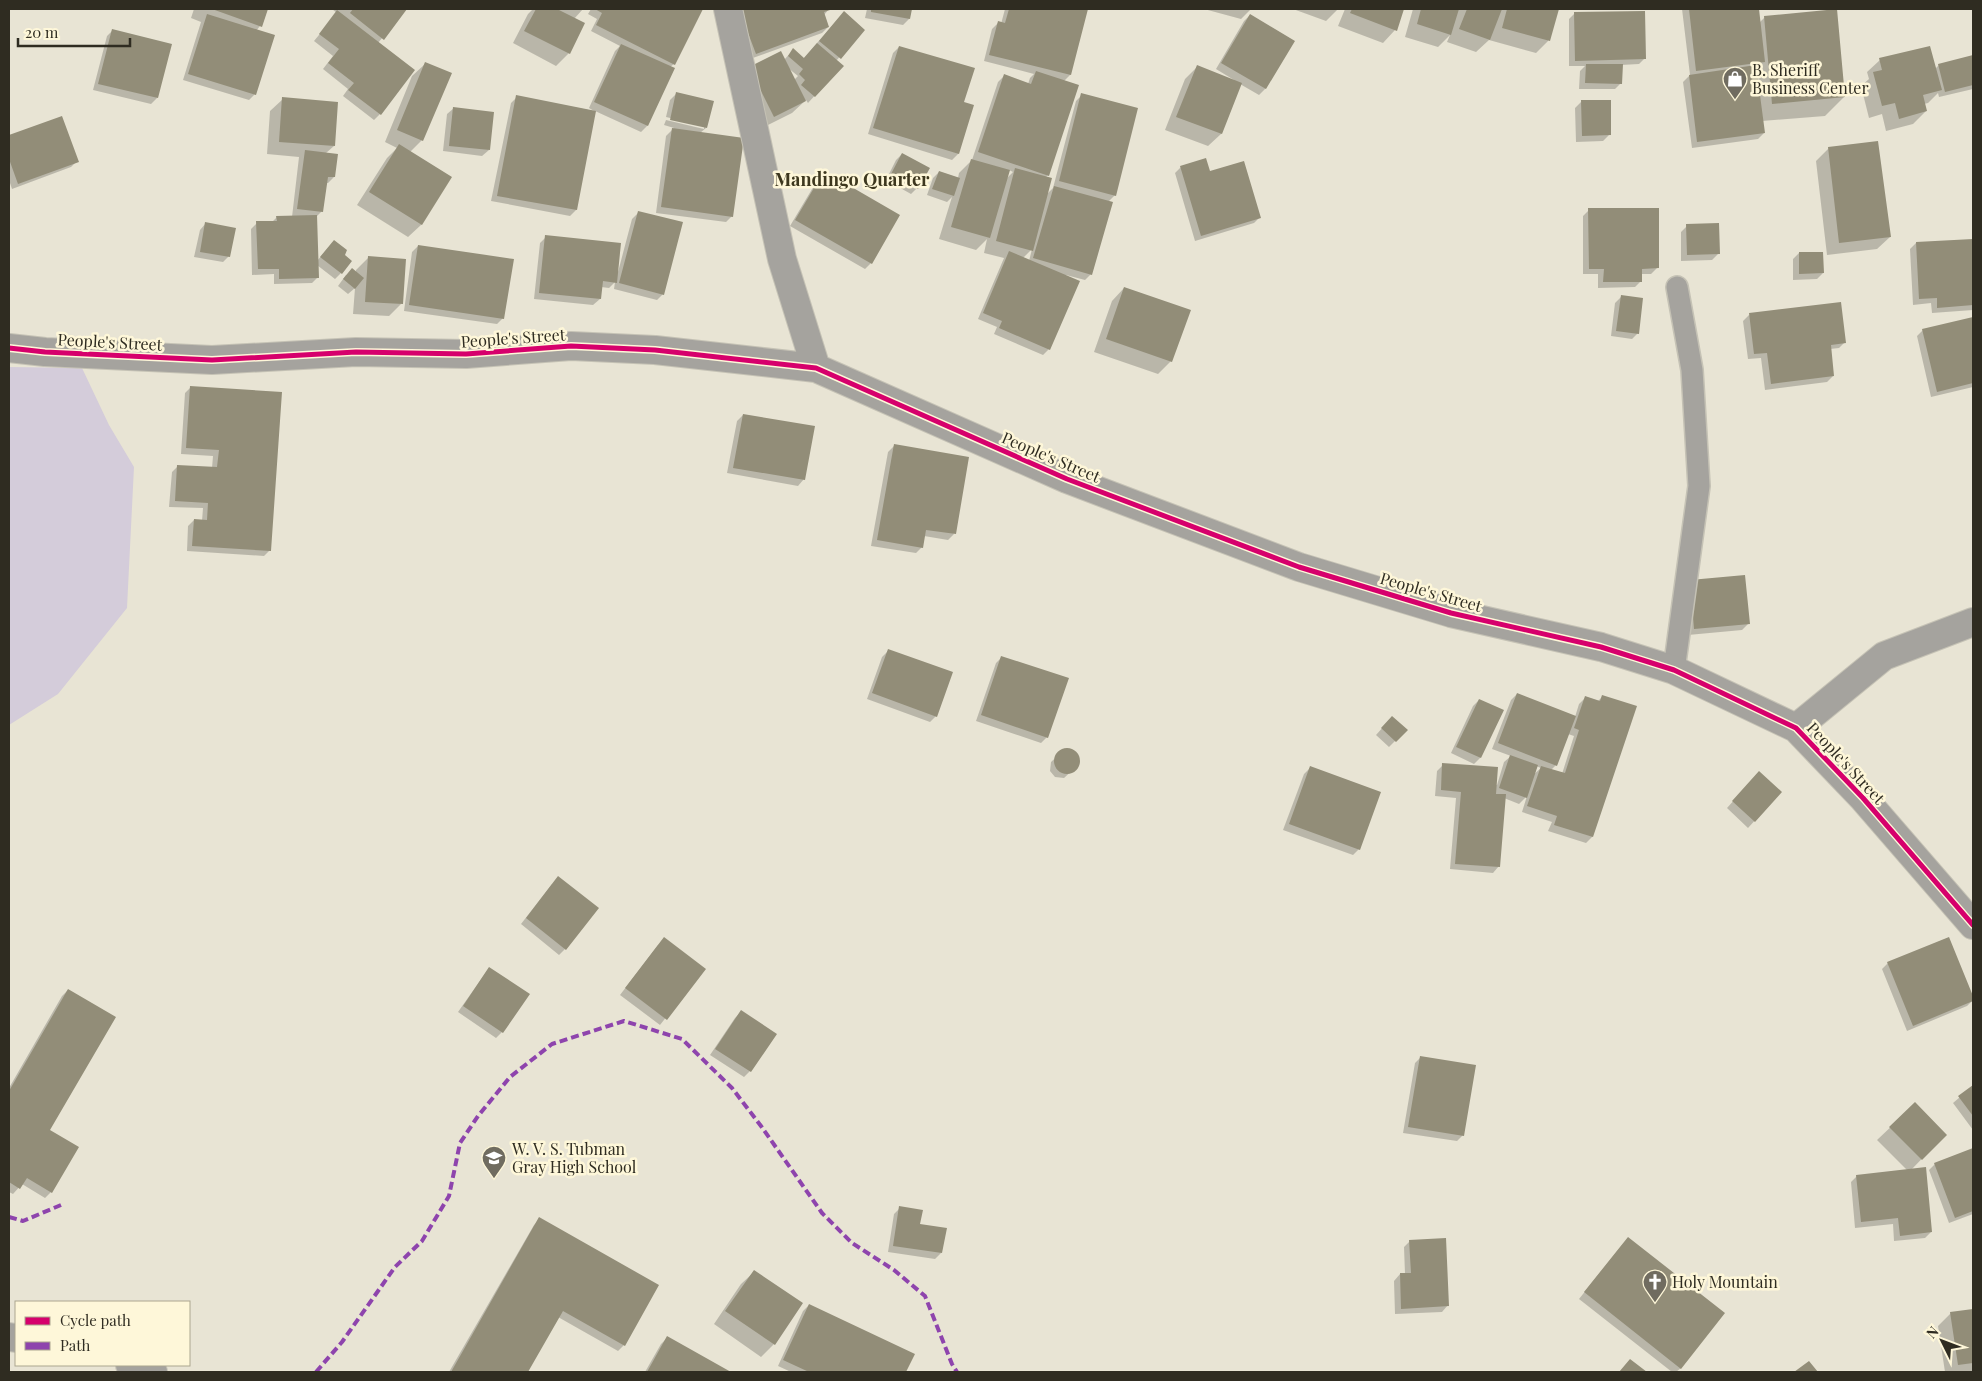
<svg xmlns="http://www.w3.org/2000/svg" width="1982" height="1381" font-family="'Playfair Display',serif">
	<style>
		.green { fill: #d4ccda }
		.shadow { fill: #0003; fill-rule: evenodd }
		.building { fill: #928d78 }
		.lines { fill: none; stroke-linecap: round; stroke-linejoin: round }
		.lane-casing { stroke: #c5c2b5; stroke-width: 24 }
		.street-casing { stroke: #c5c2b5; stroke-width: 30 }
		.lane { stroke: #a5a39e; stroke-width: 21 }
		.street { stroke: #a5a39e; stroke-width: 28 }
		.quiet { stroke: #8e44ad; stroke-width: 4; stroke-dasharray: 8 4; stroke-linecap: butt }
		.cycleway-casing { stroke: #fef7d9; stroke-width: 8 }
		.cycleway { stroke: #d6006c; stroke-width: 5 }
		.labels { text-anchor: middle; stroke-width: 5; stroke-linejoin: round; paint-order: stroke }
		.poi-label { font-size: 16px; fill: #2f2c21; stroke: #fef7d9; text-anchor: start }
		.street-label { font-size: 16px; fill: #2f2c21; stroke: #fef7d9 }
		.neighbourhood-label { font-size: 18px; font-weight: bold; fill: #3d371e; stroke: #fef7d9 }
	</style>
	<rect width="100%" height="100%" fill="#e8e4d4"/>
	<!-- green -->
	<path class="green" d="M9,367L82,368L109,425L134,467L127,608L58,694L9,725Z"/>
	<!-- shadow -->
	<path class="shadow" d="M194,9H267L260,26L256,31L255,94L249,100L183,80L201,22L191,18Z
		M332,9H406L378,43L380,114L374,120L343,96L348,89L323,69L333,56L314,41L337,13Z
		M533,9H583L574,19L569,53L556,66L513,43L528,14Z
		M591,9H701L674,64L670,67L647,126L641,132L595,111L576,210L570,216L491,201L511,103L517,97L594,111L589,108L615,51L620,46L591,31L597,19L588,14Z
		M731,9H829L824,15L828,27L822,33L750,59Z
		M867,9H911L909,19L903,25L865,18Z
		M1005,9H1087L1070,75L1064,81L1048,175L1045,178L1046,195L1053,188L1076,101L1082,95L1115,195L1108,202L1091,274L1085,280L1066,275L1049,349L1043,355L994,334L997,327L978,319L1004,258L984,253L987,239L976,250L939,239L952,197L947,202L927,195L933,178L939,172L958,178L959,173L972,160L998,82L1004,76L1028,84L1030,78L1034,74L984,61L992,29L998,23L1001,24ZM1009,170L1013,172L1006,179ZM1032,249L1029,261L1023,258Z
		M1204,9H1251L1241,19Z
		M1293,9H1338L1326,21Z
		M1345,9H1403L1395,30L1383,43L1338,26Z
		M1413,9H1557L1548,41L1536,53L1489,40L1476,52L1447,42L1450,35L1438,47L1405,37Z
		M1682,9H1758L1759,23L1765,17L1844,97L1825,116L1762,121L1764,133L1758,139L1692,148L1683,82L1690,75Z
		M1575,13L1645,58L1639,64L1621,65V83L1615,89H1579L1580,71L1585,66H1569V19Z
		M1250,15L1294,41L1265,89L1259,95L1240,84L1221,134L1208,146L1165,130L1185,79L1197,67L1233,81L1234,80L1216,69L1244,21Z
		M838,19L864,30L836,61L842,66L808,103L806,100L792,113L762,128L738,81L784,60L793,50L803,59ZM788,68L798,76L794,80Z
		M113,30L157,98L151,104L93,90L107,36Z
		M899,47L963,103L958,154L952,160L868,134L893,53Z
		M1973,57V89L1939,97L1938,93L1928,103L1924,104L1926,111L1913,124L1886,131L1882,114L1869,118L1861,86L1869,79L1867,72L1880,60L1935,69L1939,65Z
		M425,64L422,140L410,152L451,177L421,225L408,237L357,205L387,158L397,148L385,142L412,76Z
		M676,94L706,128L700,133L732,216L726,222L656,213L666,136L674,128L664,125L666,120L704,129V126L666,117L670,100Z
		M283,99L334,146L326,153L334,177L328,183H326L322,211L316,217L317,261L334,241L341,273L335,279L317,265L318,277L312,283L274,284V274L252,275L251,229L257,223L272,222L277,217H292L299,157L267,154L270,111Z
		M1581,102L1609,135L1603,141L1576,142L1575,108Z
		M454,108L489,150L482,156L443,151L447,114Z
		M61,118L77,161L71,167L12,189L9,180V137Z
		M1829,148L1890,237L1877,249L1827,255L1816,161Z
		M902,154L917,188L911,194L886,180L896,160Z
		M1181,167L1209,172L1260,217L1254,223L1195,241L1175,173Z
		M824,173L871,263L865,269L790,226L818,179Z
		M1589,210L1657,268L1651,274H1641V281L1635,287L1598,288V274H1583V216Z
		M638,213L663,294L657,300L614,289L615,282L609,288L601,287L600,299L593,305L534,299L540,243L546,237L618,272L632,219Z
		M206,223L229,256L223,262L194,257L200,230Z
		M1687,226L1718,254L1712,260L1681,261V232Z
		M1973,240V310L1932,313L1931,303L1913,305L1910,249L1916,243Z
		M418,246L503,318L497,324L404,311L412,252Z
		M1799,253L1823,273L1817,279L1793,280V259Z
		M369,257L401,304L389,316L353,314L355,288L348,294L338,286L346,275L356,273V270Z
		M1124,288L1171,361L1158,374L1094,352L1112,301Z
		M1621,297L1638,333L1632,339L1611,336L1615,303Z
		M1749,315L1845,342L1839,348L1830,349L1833,376L1827,382L1765,390L1761,358L1748,359L1743,321Z
		M1973,318V387L1931,397L1917,336L1923,330Z
		M191,387L270,550L264,556L187,551L188,526L194,520L202,521L203,508L169,507L172,472L178,466L212,468L213,456L181,454L185,393Z
		M743,415L804,479L798,486L727,473L737,421Z
		M894,446L954,534L948,540L924,536L922,547L916,553L871,546L888,452Z
		M1684,587L1748,624L1742,630L1688,635Z
		M888,651L936,716L930,722L867,699L882,657Z
		M1002,657L1047,737L1041,743L976,721L996,663Z
		M1517,694L1575,717L1579,704L1585,698L1597,702L1603,696L1592,837L1586,843L1548,831L1552,822L1522,812L1527,796L1519,804L1504,798L1499,866L1493,873L1450,869L1456,798L1435,796L1437,771L1443,765L1497,785L1504,762L1511,756L1492,749L1511,700ZM1568,734L1574,736L1562,774L1551,770L1556,765ZM1536,766L1541,768L1533,775Z
		M1479,700L1480,758L1474,764L1451,753L1473,706Z
		M1392,717L1406,730L1389,747L1376,735Z
		M1064,750L1073,751L1078,757L1077,766L1064,778L1055,777L1050,771L1051,762Z
		M1310,768L1359,849L1353,855L1283,830L1304,774Z
		M1753,779L1781,792L1748,828L1727,808Z
		M552,884L565,949L559,955L521,924Z
		M1948,938L1973,1000L1967,1006L1907,1031L1882,969L1888,963Z
		M658,945L704,969L660,1025L620,995Z
		M489,968L502,1032L496,1038L458,1012Z
		M68,990L48,1130L51,1192L45,1198L22,1184L13,1194L9,1192V1088L62,996Z
		M741,1012L750,1071L744,1077L710,1055L735,1018Z
		M1421,1057L1463,1135L1457,1141L1403,1133L1415,1063Z
		M1973,1086V1130L1953,1103Z
		M1915,1104L1945,1135L1911,1170L1931,1232L1925,1238L1894,1241L1893,1224L1855,1228L1851,1182L1857,1176L1907,1170L1877,1140Z
		M1973,1149V1214L1949,1223L1929,1170L1935,1164Z
		M900,1208L919,1225L941,1253L935,1259L888,1252L894,1214Z
		M540,1219L624,1345L618,1351L558,1317L526,1372H449L534,1225Z
		M1410,1241L1448,1305L1442,1312L1395,1314L1394,1281L1400,1274H1405L1404,1247Z
		M1622,1245L1681,1368L1676,1372H1672L1579,1299Z
		M754,1272L801,1304L774,1344L761,1357L714,1324L741,1284Z
		M809,1305L913,1355L905,1372H791L778,1366L803,1311Z
		M1973,1310V1372H1945L1938,1326L1951,1313Z
		M667,1338L729,1372H645L661,1344Z"/>
	<!-- building -->
	<path class="building" d="M212,9H268L262,27Z
		M353,9H407L384,40L350,13Z
		M536,9H557L585,23L570,54L524,31Z
		M595,9H703L675,65L596,25L602,13Z
		M739,9H833L824,12L829,27L756,54Z
		M871,9H912L910,19L871,12Z
		M1009,9H1088L1071,75L989,55L998,21L1005,23Z
		M1352,9H1404L1397,31L1350,13Z
		M1421,9H1459L1451,35L1417,24Z
		M1467,9H1502L1490,40L1459,29Z
		M1507,9H1559L1550,41L1502,28Z
		M1689,9H1759L1765,62L1696,71Z
		M1837,9L1845,97L1772,104L1764,16Z
		M337,10L415,70L381,115L348,90L354,83L328,63L339,49L319,34Z
		M844,11L865,30L841,59L819,41Z
		M1645,11L1646,59L1575,61L1574,12Z
		M207,14L275,35L256,95L188,74Z
		M1250,14L1295,41L1266,89L1221,63Z
		M112,29L172,44L158,98L98,84Z
		M817,43L844,66L815,97L801,85L805,80L799,74L803,69L788,56L793,48L804,58Z
		M621,44L675,68L648,126L594,102Z
		M899,46L975,68L964,102L974,105L959,154L873,128Z
		M1930,46L1942,90L1923,95L1927,111L1899,119L1895,103L1882,106L1873,72L1882,70L1879,58Z
		M781,51L806,101L774,117L749,67Z
		M1973,55V85L1945,92L1938,64Z
		M425,62L452,73L423,141L397,130Z
		M1586,64H1623L1622,84L1585,83Z
		M1197,65L1242,83L1222,134L1176,117Z
		M1756,65L1765,133L1697,142L1689,75Z
		M1036,71L1079,85L1049,176L978,152L1004,74L1031,84Z
		M676,92L714,101L707,128L670,120Z
		M1081,93L1138,108L1116,196L1059,181Z
		M516,95L596,111L577,210L497,196Z
		M282,97L338,102L335,146L279,142Z
		M1581,100H1611V135L1582,136Z
		M453,107L494,112L490,150L449,146Z
		M62,116L79,162L18,184L9,159V135Z
		M672,128L744,138L733,217L661,207Z
		M1878,141L1891,237L1839,243L1828,147Z
		M399,144L452,177L422,225L369,192Z
		M305,150L338,154L335,177H328L323,212L297,209Z
		M902,153L930,168L918,189L891,174Z
		M1206,158L1210,171L1244,161L1261,218L1201,236L1180,166Z
		M971,159L1010,170L990,238L951,227Z
		M1015,168L1052,178L1033,251L996,241Z
		M824,171L900,215L872,264L795,220Z
		M939,171L960,178L954,196L932,189Z
		M1054,186L1113,202L1092,275L1033,258Z
		M1588,208H1659V268L1642,269V282H1603L1604,269H1589Z
		M638,211L683,222L664,295L619,283Z
		M317,215L319,278L279,279V269H258L256,221H277L276,216Z
		M205,222L236,228L230,257L200,252Z
		M1719,223L1720,254L1687,255L1686,224Z
		M545,235L621,243L617,283L603,281L601,299L539,293Z
		M1973,239V305L1937,308V298L1919,299L1916,242Z
		M334,240L347,250L345,255L352,261L342,274L320,257Z
		M418,245L514,259L504,319L409,305Z
		M1009,251L1080,281L1050,350L999,328L1002,321L983,313Z
		M1799,252H1823L1824,273L1799,274Z
		M368,256L406,259L403,304L365,302Z
		M352,268L364,278L355,289L343,279Z
		M1124,287L1191,310L1172,362L1106,339Z
		M1621,295L1643,298L1639,334L1616,331Z
		M1841,302L1846,343L1831,345L1834,376L1771,384L1767,353L1754,354L1749,313Z
		M1973,317V383L1937,392L1922,329Z
		M190,386L282,392L271,551L192,546L194,519L207,520L208,503L175,501L177,465L217,467L219,450L186,448Z
		M743,414L815,426L805,480L733,468Z
		M894,444L969,457L956,534L926,530L923,548L877,540Z
		M1745,575L1750,624L1694,629L1690,580Z
		M888,649L953,672L937,717L872,693Z
		M1001,656L1069,678L1048,738L981,715Z
		M1517,693L1576,716L1557,766L1498,743Z
		M1602,695L1637,706L1593,837L1554,825L1557,816L1527,806L1541,766L1565,773L1579,730L1574,728L1585,696L1600,701Z
		M1479,699L1504,710L1481,758L1456,747Z
		M1392,716L1408,730L1396,742L1381,728Z
		M1054 761a13 13 0 1 1 26 0a13 13 0 1 1-26 0Z
		M1510,755L1538,765L1527,798L1499,788Z
		M1442,763L1498,767L1496,794H1506L1500,867L1455,864L1461,792L1441,790Z
		M1310,766L1381,792L1360,850L1289,824Z
		M1759,771L1782,792L1755,822L1732,801Z
		M558,876L599,908L566,950L526,918Z
		M664,937L706,969L667,1020L625,988Z
		M1949,937L1973,996V1001L1913,1026L1887,962Z
		M489,967L530,994L503,1033L463,1006Z
		M68,989L116,1017L50,1130L79,1147L52,1193L27,1178L20,1189L9,1182V1091Z
		M741,1010L777,1034L751,1072L715,1049Z
		M1420,1056L1476,1065L1464,1136L1408,1127Z
		M1973,1085V1116L1958,1096Z
		M1915,1102L1947,1135L1922,1160L1889,1127Z
		M1973,1148V1211L1955,1218L1934,1163Z
		M1926,1167L1932,1232L1900,1236L1898,1218L1861,1222L1856,1175Z
		M899,1206L923,1210L920,1224L947,1228L942,1253L893,1246Z
		M539,1217L659,1285L625,1346L563,1311L528,1372H451Z
		M1628,1237L1725,1313L1681,1369L1584,1292Z
		M1446,1238L1449,1306L1401,1309L1400,1273H1411L1409,1240Z
		M754,1270L803,1303L775,1345L725,1311Z
		M809,1304L915,1354L906,1372H809L783,1360Z
		M1973,1309V1363L1958,1365L1950,1312Z
		M667,1336L731,1372H647Z
		M1630,1359L1647,1372H1619Z
		M1809,1361L1818,1372H1794Z"/>
	<g class="lines">
		<defs>
			<path id="lane" d="M1674,670L1699,486L1692,370L1677,287"/>
			<path id="street" d="M728,9L782,259L816,368
				M9,348L45,352L212,360L356,352L466,354L571,346L655,350L816,368L1067,479L1299,567L1451,613L1601,647L1674,670L1796,728L1863,798L1973,925
				M1796,728L1884,656L1973,622
				M9,1337L16,1338
				M130,1365L153,1372"/>
		</defs>
		<!-- lane casing -->
		<use href="#lane" class="lane-casing"/>
		<!-- street casing -->
		<use href="#street" class="street-casing"/>
		<!-- lane -->
		<use href="#lane" class="lane"/>
		<!-- street -->
		<use href="#street" class="street"/>
		<!-- quiet -->
		<path class="quiet" d="M9,1217L23,1221L61,1205
			M316,1372L342,1342L395,1267L422,1241L449,1196L460,1143L478,1116L510,1077L552,1044L624,1021L682,1039L732,1088L761,1126L822,1213L852,1243L894,1270L925,1296L952,1364L957,1372"/>
		<defs>
			<path id="cycleway" d="M9,348L45,352L212,360L356,352L466,354L571,346L655,350L816,368L1067,479L1299,567L1451,613L1601,647L1674,670L1796,728L1863,798L1973,925"/>
		</defs>
		<!-- cycleway casing -->
		<use href="#cycleway" class="cycleway-casing"/>
		<!-- cycleway -->
		<use href="#cycleway" class="cycleway"/>
	</g>
	<!-- icons -->
	<defs>
		<symbol id="shop-pin" viewBox="-11 -11 22 30"><path d="M0 17L-7.5 6A9.5 9.5 0 1 1 7.5 6Z" fill="#706c60" stroke="#fef7d9"/><path d="M-5-2.5h2.3a2.7 3.5 0 0 1 5.4 0H5L5.5 6h-11ZM-1.5-2.5h3a1.5 2.3 0 0 0-3 0Z" fill="#fff"/></symbol>
		<symbol id="school-pin" viewBox="-11 -11 22 30"><path d="M0 17L-7.5 6A9.5 9.5 0 1 1 7.5 6Z" fill="#706c60" stroke="#fef7d9"/><path d="M0-5L7-2L0 1L-7-2ZM-4 1L0 2.5L4 1V4Q0 6-4 4Z" fill="#fff"/></symbol>
		<symbol id="church-pin" viewBox="-11 -11 22 30"><path d="M0 17L-7.5 6A9.5 9.5 0 1 1 7.5 6Z" fill="#706c60" stroke="#fef7d9"/><path d="M-1.2-6h2.4v3.5h3.3v2.4h-3.3V6h-2.4V-.1h-3.3v-2.4h3.3Z" fill="#fff"/></symbol>
	</defs>
	<g fill-rule="evenodd">
		<use href="#shop-pin" x="1721" y="65" width="28" height="38"/>
		<use href="#school-pin" x="480" y="1144" width="28" height="38"/>
		<use href="#church-pin" x="1641" y="1268" width="28" height="38"/>
	</g>
	<g class="labels">
		<!-- poi labels -->
		<g class="poi-label">
			<text x="1752" y="76">B. Sheriff<tspan x="1752" dy="18">Business Center</tspan></text>
			<text x="512" y="1155">W. V. S. Tubman<tspan x="512" dy="18">Gray High School</tspan></text>
			<text x="1672" y="1288">Holy Mountain</text>
		</g>
		<!-- street labels -->
		<g class="street-label">
			<text transform="translate(513 338) rotate(-4)" y="6">People's Street</text>
			<text transform="translate(110 342) rotate(3)" y="6">People's Street</text>
			<text transform="translate(1051 457) rotate(23)" y="6">People's Street</text>
			<text transform="translate(1431 592) rotate(16)" y="6">People's Street</text>
			<text transform="translate(1846 763) rotate(47)" y="6">People's Street</text>
		</g>
		<!-- neighbourhood labels -->
		<g class="neighbourhood-label">
			<text x="852" y="186">Mandingo Quarter</text>
		</g>
	</g>
	<!-- border -->
	<rect width="1982" height="1381" fill="none" stroke="#2f2c21" stroke-width="20"/>
	<!-- legend -->
	<rect x="15" y="1301" width="175" height="65" fill="#fef7d9" stroke="#aba68f"/>
	<rect x="25" y="1317" width="25" height="8" fill="#d6006c" stroke="#aba68f"/>
	<text x="60" y="1326" font-size="15" fill="#2f2c21">Cycle path</text>
	<rect x="25" y="1342" width="25" height="8" fill="#8e44ad" stroke="#aba68f"/>
	<text x="60" y="1351" font-size="15" fill="#2f2c21">Path</text>
	<!-- north arrow -->
	<g transform="translate(1942 1341) rotate(312)" stroke="#fef7d9" stroke-width="4" paint-order="stroke">
	<path d="M0-4L9 19L0 12L-9 19Z" fill="#2f2c21"/>
	<text y="-8" font-size="14" font-weight="bold" text-anchor="middle" fill="#2f2c21">N</text>
	</g>
	<!-- scale -->
	<path d="M18 38v8h112v-8" fill="none" stroke="#2f2c21" stroke-width="2.5"/>
	<text x="25" y="38" font-size="15" fill="#2f2c21" stroke="#fef7d9" stroke-width="4" paint-order="stroke">20 m</text>
</svg>
